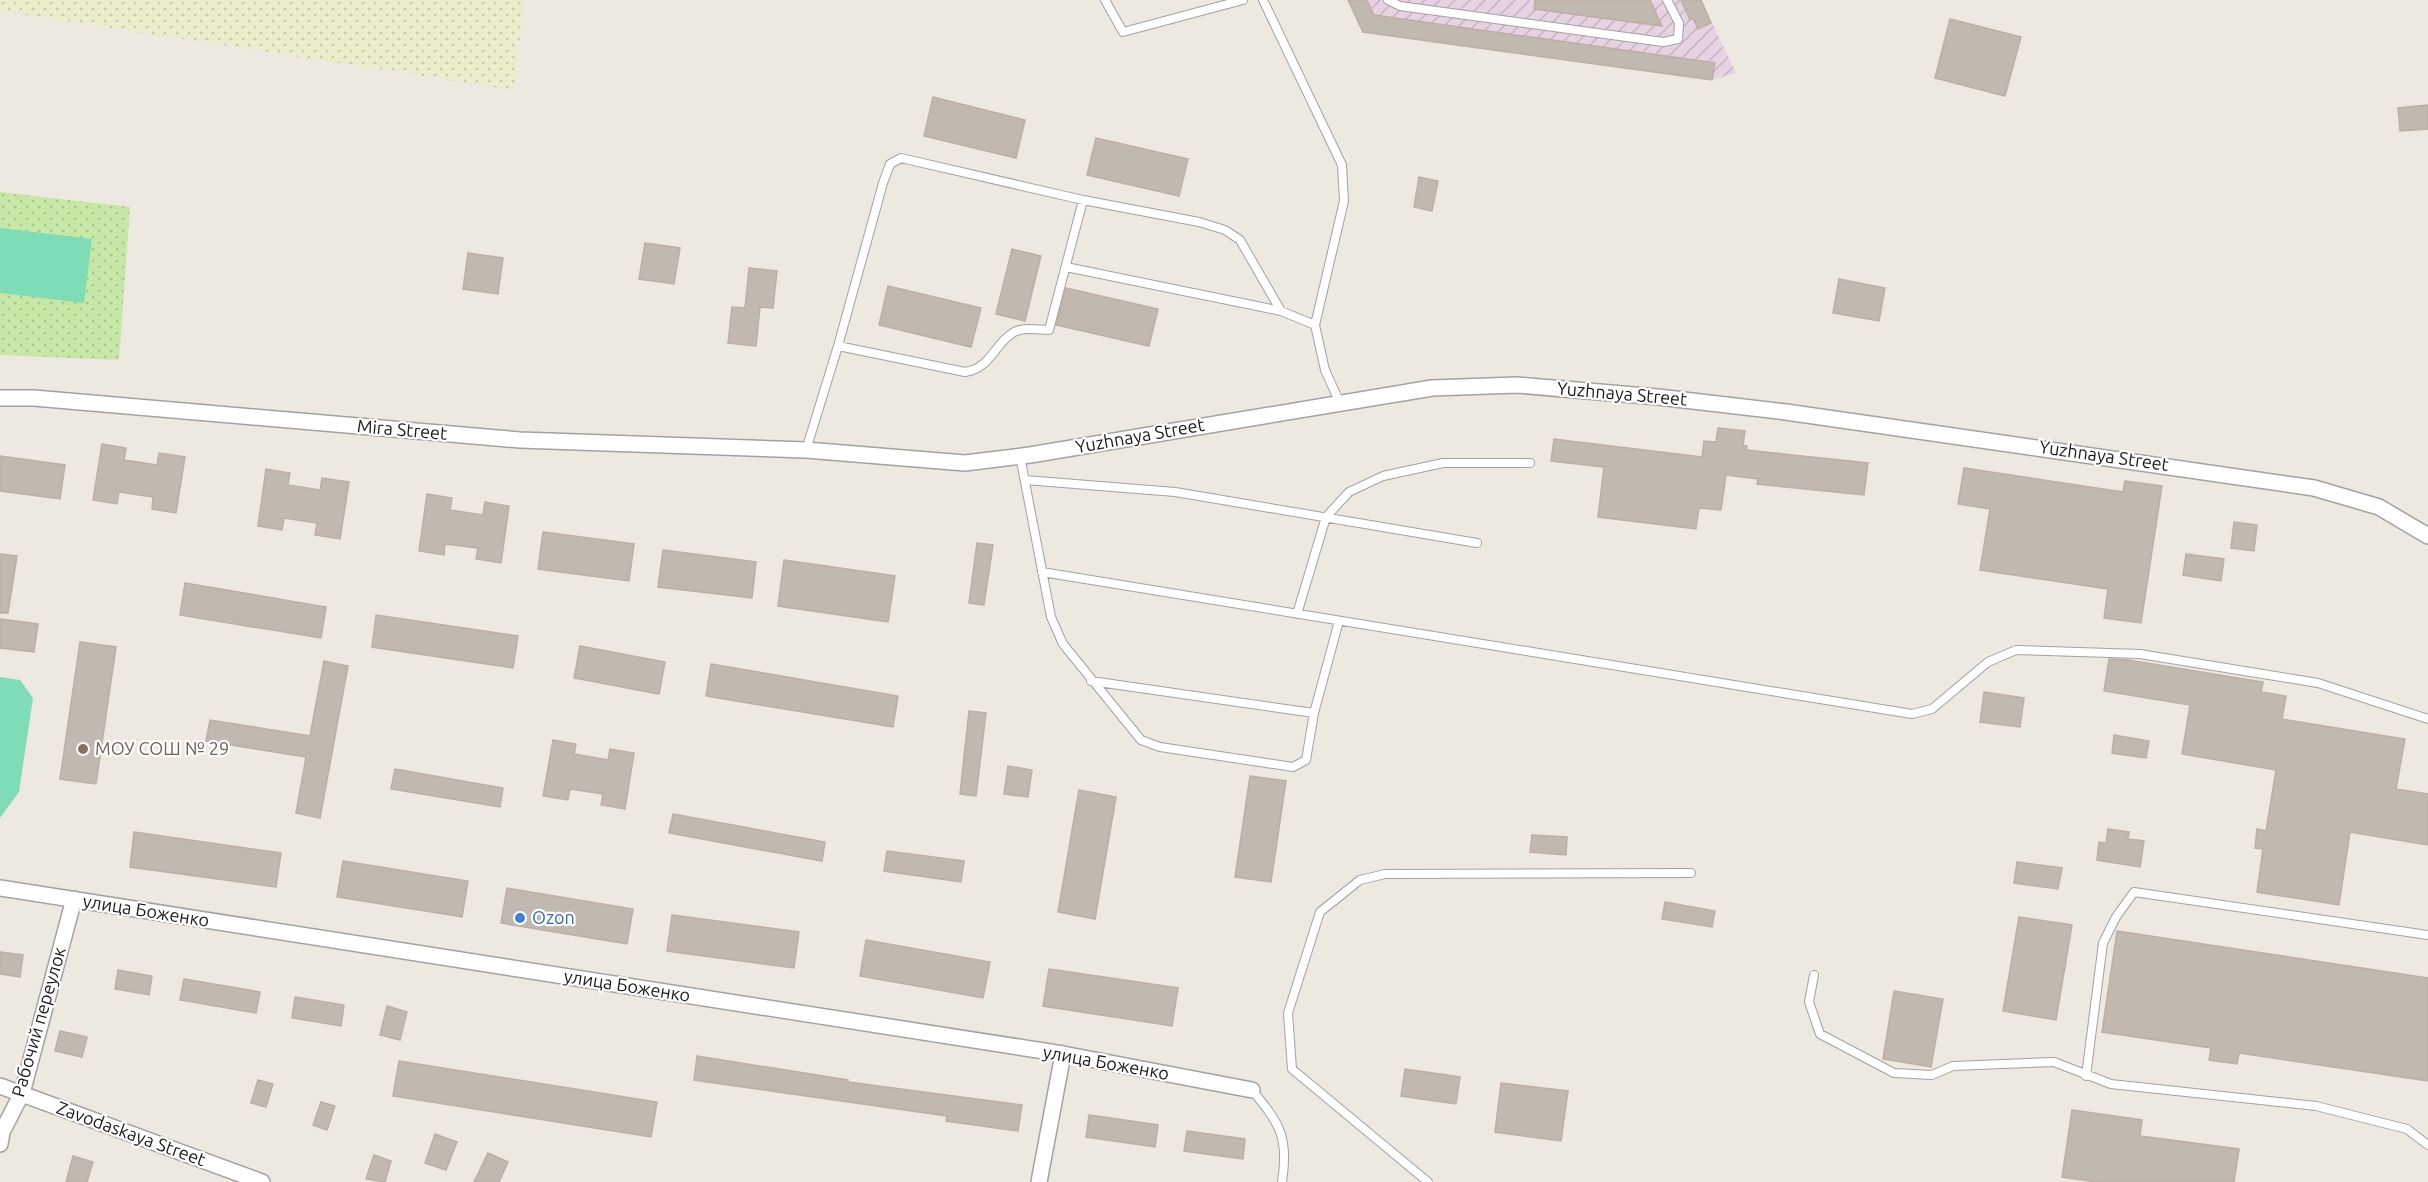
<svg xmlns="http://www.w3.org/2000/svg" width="2428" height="1182" font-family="Ubuntu,sans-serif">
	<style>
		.industrial { fill: url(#industrial-furrows) }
		.farmland { fill: url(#farmland-dots) }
		.grass { fill: url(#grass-dots) }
		.pitch { fill: #7edcb6 }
		.building { fill: #c1b8b0; stroke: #beaea3; stroke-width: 1.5 }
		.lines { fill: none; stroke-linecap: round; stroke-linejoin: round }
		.service-casing { stroke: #a2a2a2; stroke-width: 10 }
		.minor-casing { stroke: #a2a2a2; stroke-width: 18 }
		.service { stroke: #fff; stroke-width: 8 }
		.minor { stroke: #fff; stroke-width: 15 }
		.education-dot { fill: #8d6e63; stroke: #fff; stroke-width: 2 }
		.shop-dot { fill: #3f7fe0; stroke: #fff; stroke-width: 2 }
		.labels { text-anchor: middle; stroke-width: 4.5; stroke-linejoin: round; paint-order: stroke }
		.street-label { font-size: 18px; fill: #1b1b1b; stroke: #fff }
		.education-label { font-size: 18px; fill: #785e54; stroke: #fff; text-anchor: start }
		.shop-label { font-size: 18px; fill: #366cbe; stroke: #fff; text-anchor: start }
	</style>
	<defs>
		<pattern id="industrial-furrows" width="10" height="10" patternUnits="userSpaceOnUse" patternTransform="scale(1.5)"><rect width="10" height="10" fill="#e6d2e2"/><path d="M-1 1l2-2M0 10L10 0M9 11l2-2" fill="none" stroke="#c5b4c1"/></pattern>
		<pattern id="farmland-dots" width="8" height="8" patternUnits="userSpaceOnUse" patternTransform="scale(1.5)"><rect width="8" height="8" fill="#eaeccb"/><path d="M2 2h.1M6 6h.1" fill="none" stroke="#c8caae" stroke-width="1.8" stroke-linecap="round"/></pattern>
		<pattern id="grass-dots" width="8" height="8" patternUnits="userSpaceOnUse" patternTransform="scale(1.5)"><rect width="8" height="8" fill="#c7e7a6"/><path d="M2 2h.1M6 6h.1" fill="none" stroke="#aac68e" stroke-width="1.8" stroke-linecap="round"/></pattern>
	</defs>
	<rect width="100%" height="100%" fill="#ede8e0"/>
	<!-- industrial -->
	<path class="industrial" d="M1348,0H1701L1736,73L1712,80L1363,32Z"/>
	<!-- farmland -->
	<path class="farmland" d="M0,0H524L514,90L0,11Z"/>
	<!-- grass -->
	<path class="grass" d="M0,192L130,207L119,360L0,355Z"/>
	<!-- pitch -->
	<path class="pitch" d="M0,228L92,239L84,303L0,293Z
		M0,677L20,680L33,698L19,792L0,818Z"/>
	<!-- building -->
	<path class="building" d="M1348,0H1367L1374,15L1715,63L1712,80L1363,32Z
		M1535,0H1650L1662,26L1534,9Z
		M1681,0H1701L1711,23L1698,29L1693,18L1690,20Z
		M1950,19L2021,37L2005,96L1935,78Z
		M933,97L1025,120L1016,158L924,136Z
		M2428,105V129L2400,131L2398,108Z
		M1096,138L1188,159L1179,196L1087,175Z
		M1419,177L1438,181L1432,211L1414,207Z
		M645,243L680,248L674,284L639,279Z
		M1012,249L1041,256L1025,321L996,314Z
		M468,253L503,258L498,294L463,289Z
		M749,268L777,271L773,308L760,307L756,346L728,343L732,307L745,308Z
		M1839,279L1885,288L1879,321L1833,313Z
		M888,286L981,308L971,347L879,325Z
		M1066,288L1158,309L1149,346L1056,325Z
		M1718,428L1745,431L1743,445L1747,446L1746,450L1868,463L1864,495L1757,484L1758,479L1726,475L1721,510L1699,508L1696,529L1598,517L1604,467L1551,461L1554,439L1702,457L1704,441L1716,442Z
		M102,444L126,448L124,460L157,465L159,453L185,457L176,513L152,509L153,497L119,492L117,504L93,500Z
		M0,456L65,465L60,499L0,491Z
		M1964,468L2123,492L2125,481L2162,486L2141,623L2104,618L2108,589L1980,570L1990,509L1958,504Z
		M266,469L290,473L288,485L320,490L322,478L349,482L340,539L315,535L317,523L284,518L282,530L258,526Z
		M427,494L452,498L450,510L483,515L485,502L509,506L501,563L476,559L478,548L445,544L444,555L419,551Z
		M2234,522L2257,525L2254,551L2231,548Z
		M543,532L634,544L629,581L538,569Z
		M977,543L993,545L984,605L969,603Z
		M663,550L756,562L752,598L658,587Z
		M0,554L17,556L8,613H0Z
		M2186,554L2224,559L2221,581L2183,575Z
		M784,560L895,576L888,622L778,606Z
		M185,583L326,607L321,638L180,615Z
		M376,615L518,636L513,668L372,647Z
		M0,619L38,624L34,652L0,648Z
		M80,642L116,647L96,784L60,779Z
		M580,646L665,662L659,694L574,678Z
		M2109,659L2128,660L2263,682L2261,692L2286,696L2282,719L2405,739L2396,789L2428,794V845L2350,832L2339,905L2257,892L2263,849L2255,848L2257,829L2266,831L2276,770L2182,754L2190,705L2104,691Z
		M324,661L348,666L320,818L296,813L306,757L206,741L210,720L310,736Z
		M711,664L898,696L893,727L706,696Z
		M1984,692L2024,698L2020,727L1980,722Z
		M969,711L986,713L976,796L960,794Z
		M2114,735L2149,741L2146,758L2112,753Z
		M553,740L576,744L574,754L608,760L610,749L634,753L625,809L601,805L603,794L570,789L568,800L543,796Z
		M1008,766L1032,770L1028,797L1004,794Z
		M395,769L503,788L500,807L391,789Z
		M1250,776L1286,781L1271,882L1235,877Z
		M1079,790L1116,797L1095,919L1058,912Z
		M673,814L825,842L822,861L669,833Z
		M2108,829L2129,832L2128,839L2144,841L2140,867L2097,860L2099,842L2106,843Z
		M134,832L281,853L276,887L130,867Z
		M1532,835L1567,837L1566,855L1530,852Z
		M887,851L964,861L961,882L884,871Z
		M343,861L468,881L462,917L337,897Z
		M2017,862L2062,868L2058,889L2014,883Z
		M507,888L633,909L627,944L501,923Z
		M1665,902L1715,911L1712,927L1662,919Z
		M672,915L799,932L794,968L667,951Z
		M2019,917L2072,925L2056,1020L2003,1011Z
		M2117,931L2428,978V1081L2239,1053L2237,1064L2209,1060L2211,1048L2102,1032Z
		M866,940L990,962L983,998L860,976Z
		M0,952L23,955L20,977L0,974Z
		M1049,969L1178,988L1172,1026L1043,1006Z
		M118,970L152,976L149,995L115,989Z
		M184,979L260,992L256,1013L180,1000Z
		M1894,991L1943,999L1931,1067L1883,1059Z
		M295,997L344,1005L341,1026L292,1018Z
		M387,1006L407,1012L400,1040L380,1035Z
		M60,1031L87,1037L82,1057L55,1051Z
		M697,1056L848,1080V1082L1022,1105L1018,1131L946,1121L947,1116L694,1080Z
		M399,1061L657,1102L651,1137L393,1096Z
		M1405,1069L1460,1077L1456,1104L1401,1096Z
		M258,1080L273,1084L266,1107L251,1103Z
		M1501,1083L1568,1091L1561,1141L1495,1132Z
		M321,1102L335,1106L327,1130L313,1125Z
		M2072,1110L2142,1120L2140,1136L2239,1149L2234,1182H2097L2062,1177Z
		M1089,1115L1158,1125L1155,1147L1086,1137Z
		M1187,1131L1245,1139L1243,1159L1184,1151Z
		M435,1134L457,1142L446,1170L425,1163Z
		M488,1153L508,1162L499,1182H474Z
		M374,1155L391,1161L385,1182L366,1179Z
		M73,1156L93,1162L87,1182H66Z"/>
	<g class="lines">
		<defs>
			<path id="service" d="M1105,0L1123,32L1243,0
				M1263,0L1342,165L1344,201L1315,325L1325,370L1339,401
				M1388,0L1400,6L1663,42L1678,39L1679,23L1667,0
				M1066,267L1281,311L1315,325
				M838,346L965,372C990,368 993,347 1011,334C1021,326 1038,330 1049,330L1083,200
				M806,450L838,346L883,183L890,164L901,158L1083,200L1199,222L1225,230L1240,240L1281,311
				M1020,456L1051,617L1063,644L1141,740L1160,747L1293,767L1306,760L1314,713L1339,621
				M1025,480L1175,492L1477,543
				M1042,572L1912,714L1932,709L1988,662L2016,650L2140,654L2318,683L2428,719
				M1297,614L1326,517L1349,492L1383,476L1443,463H1530
				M1091,681L1314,713
				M1814,975L1809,1002L1820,1034L1894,1073L1932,1075L1953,1066L2054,1062L2111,1084L2316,1106L2407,1129L2428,1145
				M2086,1076L2103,943L2116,917L2134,892L2428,935
				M1252,1090C1280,1124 1289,1137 1282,1182
				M1428,1182L1292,1069L1288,1013L1320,912L1360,880L1385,874L1691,873"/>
			<path id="minor" d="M0,398H34L520,440L806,450L965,463L1030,455L1432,388L1517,385L1658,397L1786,412L2314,488L2379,507L2428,536
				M0,888L1063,1054L1252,1090
				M0,1086L262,1182
				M0,1144L2,1132L22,1093L74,899
				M1039,1182L1063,1054"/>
		</defs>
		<!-- service casing -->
		<use href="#service" class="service-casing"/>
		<!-- minor casing -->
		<use href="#minor" class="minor-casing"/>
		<!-- service -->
		<use href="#service" class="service"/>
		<!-- minor -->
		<use href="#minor" class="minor"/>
	</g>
	<!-- markers -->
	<circle class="education-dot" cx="83" cy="749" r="6"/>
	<circle class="shop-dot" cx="520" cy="918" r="6"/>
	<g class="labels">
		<!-- street labels -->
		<g class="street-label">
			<text transform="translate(1622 394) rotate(5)" y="6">Yuzhnaya Street</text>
			<text transform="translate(402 430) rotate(5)" y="6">Mira Street</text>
			<text transform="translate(1140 436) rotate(-10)" y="6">Yuzhnaya Street</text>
			<text transform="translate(2104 456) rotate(8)" y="6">Yuzhnaya Street</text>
			<text transform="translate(146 911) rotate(9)" y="6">улица Боженко</text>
			<text transform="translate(627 986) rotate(9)" y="6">улица Боженко</text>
			<text transform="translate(39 1022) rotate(-74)" y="6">Рабочий переулок</text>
			<text transform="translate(1106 1063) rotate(10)" y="6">улица Боженко</text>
			<text transform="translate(131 1134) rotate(20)" y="6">Zavodaskaya Street</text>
		</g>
		<!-- education labels -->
		<g class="education-label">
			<text x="95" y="755">МОУ СОШ № 29</text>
		</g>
		<!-- shop labels -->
		<g class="shop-label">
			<text x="532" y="924">Ozon</text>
		</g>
	</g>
</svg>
